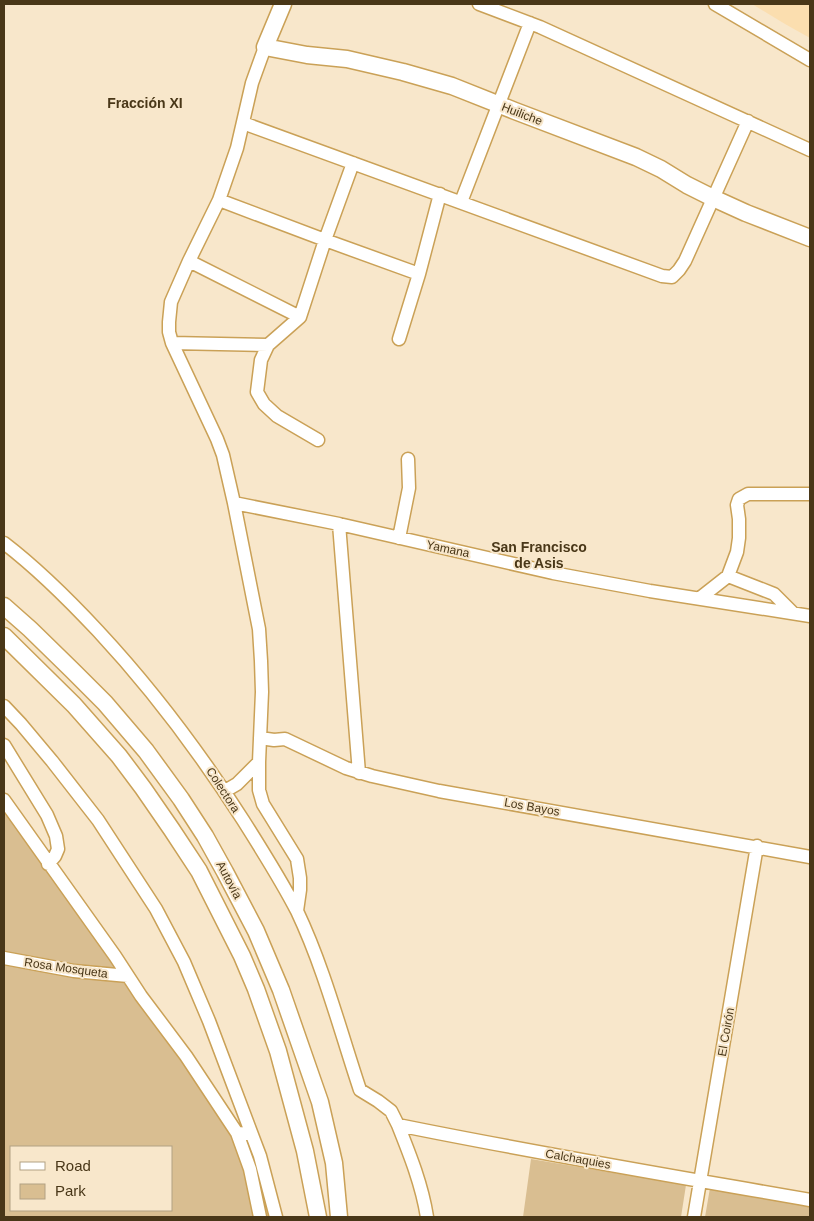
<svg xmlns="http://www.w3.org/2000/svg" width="814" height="1221" font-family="Arial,sans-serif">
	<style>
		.built { fill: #fbdeaf }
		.green { fill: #d9be91; fill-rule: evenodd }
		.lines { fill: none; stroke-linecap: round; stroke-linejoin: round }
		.minor-casing { stroke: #caa157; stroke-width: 15 }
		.tertiary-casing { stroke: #caa157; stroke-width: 19 }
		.minor { stroke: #fff; stroke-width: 12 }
		.tertiary { stroke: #fff; stroke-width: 16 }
		.labels { text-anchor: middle; stroke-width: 4; stroke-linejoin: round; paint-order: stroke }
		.street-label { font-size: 12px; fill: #493718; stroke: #f8e7cb }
		.neighbourhood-label { font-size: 14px; font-weight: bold; fill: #493718; stroke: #f8e7cb }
	</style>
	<rect width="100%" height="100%" fill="#f8e7cb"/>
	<!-- built -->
	<path class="built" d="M752,4H810V38L785,24Z"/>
	<!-- green -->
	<path class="green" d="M4,800L237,1133L251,1134L276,1217H4ZM11,1147H171V1210H11Z
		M531,1159L686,1185L681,1217H523Z
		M710,1188L810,1207V1217H705Z"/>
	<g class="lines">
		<defs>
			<path id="minor" d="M479,4L540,27L810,150
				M715,4L810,60
				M265,47L252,83L237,148L219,200L189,261L171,302L169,322V332L172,343L217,439L223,455L234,503L259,629L261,661L262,692L259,762V790L263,804L297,859L300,878V890L297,911
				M243,123L662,276L672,277L679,270L685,261L748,121
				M219,200L325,240L419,274
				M461,202L530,23
				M189,261L300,317
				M399,339L419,274L440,194
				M172,343L268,345
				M318,440L277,416L264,404L257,392L261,360L268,345L300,317L325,240L353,163
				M234,503L339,524L553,573L650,591L810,616
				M339,524L359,773
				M399,538L409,488L408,459
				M4,543C38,569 69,600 98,631C152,689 200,753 243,820C262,850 281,880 297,911C324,968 340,1030 360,1090L378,1101L391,1111L398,1125C535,1153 673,1176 810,1200
				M728,576L774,594L793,613
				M700,598L728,576L737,552L739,538V519L737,505L739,499L748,494H810
				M4,706L21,724L52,761L98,820L156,909L184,962L209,1021L260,1156L276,1217
				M260,738L274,740L285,739L346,768L372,776L439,791L810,857
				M4,745L47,815L56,836L58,849L55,856L48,864
				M225,791L237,784L259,762
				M4,800L115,956L141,996L186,1056L237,1133L251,1134
				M4,958L74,971L128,976
				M398,1125C410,1155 422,1185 427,1217
				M237,1133L250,1169L260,1217
				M694,1217L757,846"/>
			<path id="tertiary" d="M283,4L265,47L307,55L347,59L403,72L452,86L515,111L636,157L661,169L687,185L713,198L746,213L810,238
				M4,606L30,629L73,671L105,703L146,751L181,799L205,836L225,872L256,931L281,990L320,1102L334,1163L339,1217
				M4,636L74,705L119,756L143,788L172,830L199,871L242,956L256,989L278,1051L305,1151L318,1217"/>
		</defs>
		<!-- minor casing -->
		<use href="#minor" class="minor-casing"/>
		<!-- tertiary casing -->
		<use href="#tertiary" class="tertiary-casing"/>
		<!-- minor -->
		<use href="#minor" class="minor"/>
		<!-- tertiary -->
		<use href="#tertiary" class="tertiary"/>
	</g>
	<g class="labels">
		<!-- street labels -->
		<g class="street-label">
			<text transform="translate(522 114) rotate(21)" y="4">Huiliche</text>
			<text transform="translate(448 549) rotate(12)" y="4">Yamana</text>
			<text transform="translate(223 790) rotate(57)" y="4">Colectora</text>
			<text transform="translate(532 807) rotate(10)" y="4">Los Bayos</text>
			<text transform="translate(229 880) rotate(62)" y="4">Autovía</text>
			<text transform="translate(66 968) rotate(8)" y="4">Rosa Mosqueta</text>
			<text transform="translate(726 1032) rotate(-80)" y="4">El Coirón</text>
			<text transform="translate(578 1159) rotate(10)" y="4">Calchaquies</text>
		</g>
		<!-- neighbourhood labels -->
		<g class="neighbourhood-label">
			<text x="145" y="108">Fracción XI</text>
			<text x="539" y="552">San Francisco<tspan x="539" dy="16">de Asis</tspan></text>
		</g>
	</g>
	<!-- border -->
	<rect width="814" height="1221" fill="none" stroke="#493718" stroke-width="10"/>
	<!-- legend -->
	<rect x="10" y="1146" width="162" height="65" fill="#f8e7cb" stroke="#b2a183"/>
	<rect x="20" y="1162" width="25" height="8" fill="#ffffff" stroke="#b2a183"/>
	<text x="55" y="1171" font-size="15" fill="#493718">Road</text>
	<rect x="20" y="1184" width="25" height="15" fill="#d9be91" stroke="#b2a183"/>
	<text x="55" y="1196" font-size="15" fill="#493718">Park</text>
</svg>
